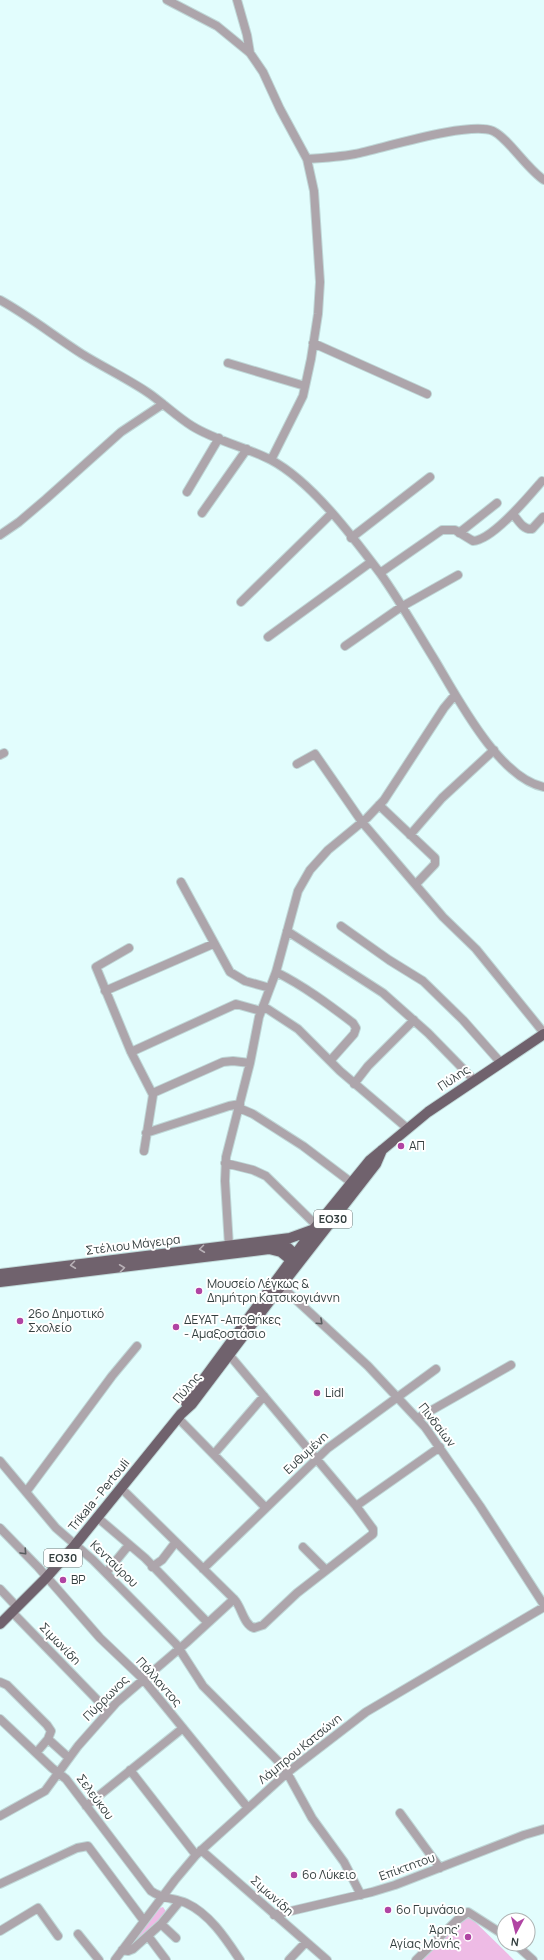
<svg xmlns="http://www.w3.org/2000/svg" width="544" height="1960" font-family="Manrope,sans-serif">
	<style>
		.green { fill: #eebbe5 }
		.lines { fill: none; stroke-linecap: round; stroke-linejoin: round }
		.minor-casing { stroke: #bfd7d7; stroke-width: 10 }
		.major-casing { stroke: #bfd7d7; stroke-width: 12 }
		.minor { stroke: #ada5ab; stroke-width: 8 }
		.major { stroke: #70626d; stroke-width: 10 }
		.oneway { stroke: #b8b0b6 }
		.oneway2 { stroke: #585d5f }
		.poi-dot { fill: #b044a3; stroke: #fff; stroke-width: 1.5 }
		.labels { text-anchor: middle; stroke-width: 4; stroke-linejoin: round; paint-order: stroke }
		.shield { fill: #fff; stroke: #707878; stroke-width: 1 }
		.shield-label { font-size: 11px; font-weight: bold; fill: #333e3e }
		.street-label { font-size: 12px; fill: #333e3e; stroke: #fff }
		.poi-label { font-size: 12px; fill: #333e3e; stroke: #fff; text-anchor: start }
	</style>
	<rect width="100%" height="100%" fill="#e2fdfd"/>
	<!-- green -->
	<path class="green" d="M163,1907L167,1913L130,1946L160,1908Z
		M468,1915L514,1960H422Z"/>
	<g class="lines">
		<defs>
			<path id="minor" d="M167,0L217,26L250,53L263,72L280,109L307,159L314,191L320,282L318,314L311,359L303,396L271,460
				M237,0L247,35L250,53
				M307,159C323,158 339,157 355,154C384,148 469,121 493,131C508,138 527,169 544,180
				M0,300C29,316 54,336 82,354C103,367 126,378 147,392C162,402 176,416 192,426C216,441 246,447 271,460C311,481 353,537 380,573C400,601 418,633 436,662C458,699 500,779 544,787
				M313,343L427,394
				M228,363L305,386
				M187,492L219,438
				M202,513L247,449
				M513,514C518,520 523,530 532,529L543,517
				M459,533L497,503
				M0,535L19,522L46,499L121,432L163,404
				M351,538L430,477
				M380,573L442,530H455L473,541C493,540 529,496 542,481
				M241,602L332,513
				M268,637L371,562
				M345,646L401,607L458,575
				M0,755L4,753
				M297,764L315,754L362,822L443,917L476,949L544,1033
				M379,805L435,858V864L416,884
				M410,835L442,798L494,750
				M181,882L230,972L245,981L270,988
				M341,926L389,960L423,981L463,1020L501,1063
				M287,931L383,993L428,1033L474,1080
				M129,948L96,967L131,1052L153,1095L144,1151
				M276,972C304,986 328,1004 353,1023L356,1028L354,1034L330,1061
				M105,991L213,944
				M263,1006L298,1029L340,1071L407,1128
				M131,1052L236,1004L261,1011
				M354,1084L368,1066L414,1020
				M153,1093L223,1062L233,1061L250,1063
				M239,1108L253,1114L303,1146L352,1183
				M146,1133L229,1106L240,1104
				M225,1163L253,1170L266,1176L317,1226
				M229,1246L225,1181L226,1157L250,1063L259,1017L276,972L298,891L310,870L328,850L367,818L384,800L444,708L454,696
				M281,1286L368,1366L425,1427L480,1506L544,1605
				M178,1418L266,1508
				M418,1418L511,1365
				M214,1454L264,1396
				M0,1461L56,1528L93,1560L176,1644L203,1686L284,1767L312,1818L344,1862L361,1895
				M122,1489L234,1599C242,1607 243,1624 254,1628L263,1625L297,1593L373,1534V1529L356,1506L226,1351
				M26,1492L112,1376L137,1346
				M356,1506L440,1447
				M98,1518L145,1558L208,1623
				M0,1528L38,1567L100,1638L143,1679L248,1808
				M303,1547L326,1570
				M152,1567L162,1560L175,1543
				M203,1569L328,1448L436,1369
				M106,1573L128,1546
				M0,1589L17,1607
				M12,1612L108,1711
				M0,1682L7,1685L47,1725L51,1731L48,1739L36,1753
				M0,1719L52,1768L66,1779L151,1891C162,1899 175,1898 186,1903C210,1914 226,1939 240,1960
				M48,1739L69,1758
				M130,1770L196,1855
				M86,1806L183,1728
				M400,1813L440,1868
				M0,1816L45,1791L78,1746L116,1703L186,1643L234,1599
				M201,1850L327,1960
				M0,1884L77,1848L88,1846L144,1921
				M274,1915L372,1892L395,1885L524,1835L544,1829
				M161,1924L176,1938
				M0,1931L38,1908L58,1936
				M78,1934L99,1960
				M148,1936L166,1960
				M515,1944L533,1960
				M122,1950L128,1951L133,1949L161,1924L180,1901
				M115,1960L175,1880L196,1855L288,1772L366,1712L544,1607
				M289,1960L306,1942
				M416,1960L456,1921L468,1912L504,1935"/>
			<path id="major" d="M275,1242L286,1246L300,1259
				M0,1274L290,1238L312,1230
				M0,1282L269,1249L281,1252L296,1264
				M186,1403L314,1229L370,1160L428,1112L544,1034
				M0,1624L46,1578L75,1545L181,1414L192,1404L281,1286L376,1164L382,1150"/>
		</defs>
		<!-- minor casing -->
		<use href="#minor" class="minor-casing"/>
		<!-- major casing -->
		<use href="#major" class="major-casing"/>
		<!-- minor -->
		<use href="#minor" class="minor"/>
		<!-- major -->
		<use href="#major" class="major"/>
	</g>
	<!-- one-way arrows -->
	<defs><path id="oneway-chevron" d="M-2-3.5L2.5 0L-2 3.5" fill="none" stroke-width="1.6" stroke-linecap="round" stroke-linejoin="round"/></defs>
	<g class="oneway">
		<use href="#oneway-chevron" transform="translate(202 1249) rotate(173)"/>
		<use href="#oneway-chevron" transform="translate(73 1265) rotate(173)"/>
		<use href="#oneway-chevron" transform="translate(122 1268) rotate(-7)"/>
	</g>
	<g class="oneway2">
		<use href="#oneway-chevron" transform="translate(320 1322) rotate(43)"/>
		<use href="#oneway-chevron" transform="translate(24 1552) rotate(47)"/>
	</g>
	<!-- markers -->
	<g class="poi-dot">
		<circle cx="401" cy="1146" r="4"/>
		<circle cx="199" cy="1291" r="4"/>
		<circle cx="20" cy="1321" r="4"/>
		<circle cx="176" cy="1327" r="4"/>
		<circle cx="317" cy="1393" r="4"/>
		<circle cx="63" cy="1580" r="4"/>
		<circle cx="294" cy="1875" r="4"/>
		<circle cx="388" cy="1910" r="4"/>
		<circle cx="468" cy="1937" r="4"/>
	</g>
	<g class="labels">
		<!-- shield labels -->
		<g class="shield">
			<rect x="314" y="1210" width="38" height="18" rx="3"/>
			<rect x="44" y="1549" width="38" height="18" rx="3"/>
		</g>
		<g class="shield-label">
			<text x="333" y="1223">ΕΟ30</text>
			<text x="63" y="1562">ΕΟ30</text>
		</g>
		<!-- street labels -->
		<g class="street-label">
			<text transform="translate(454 1078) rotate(-34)" y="4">Πύλης</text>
			<text transform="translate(133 1245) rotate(-7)" y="4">Στέλιου Μάγειρα</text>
			<text transform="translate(187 1388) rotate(-49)" y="4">Πύλης</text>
			<text transform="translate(437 1425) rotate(52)" y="4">Πινδαίων</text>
			<text transform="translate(306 1453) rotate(-43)" y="4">Ευθυμένη</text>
			<text transform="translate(99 1495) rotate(-51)" y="4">Trikala - Pertouli</text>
			<text transform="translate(114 1564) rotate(44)" y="4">Κενταύρου</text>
			<text transform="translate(60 1644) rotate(46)" y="4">Σιμωνίδη</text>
			<text transform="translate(159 1682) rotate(48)" y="4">Πάλλαντος</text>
			<text transform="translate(106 1698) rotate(-45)" y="4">Πύρρωνος</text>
			<text transform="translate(300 1749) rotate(-39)" y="4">Λάμπρου Κατσώνη</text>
			<text transform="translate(95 1797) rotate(53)" y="4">Σελεύκου</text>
			<text transform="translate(407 1867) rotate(-20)" y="4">Επίκτητου</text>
			<text transform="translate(272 1896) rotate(42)" y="4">Σιμωνίδη</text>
		</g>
		<!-- poi labels -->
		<g class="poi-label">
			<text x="409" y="1150">ΑΠ</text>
			<text x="207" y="1288">Μουσείο Λέγκως &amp;<tspan x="207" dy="14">Δημήτρη Κατσικογιάννη</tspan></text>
			<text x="28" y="1318">26ο Δημοτικό<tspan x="28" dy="14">Σχολείο</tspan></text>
			<text x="184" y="1324">ΔΕΥΑΤ -Αποθήκες<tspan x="184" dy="14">- Αμαξοστάσιο</tspan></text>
			<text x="325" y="1397">Lidl</text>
			<text x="71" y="1584">BP</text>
			<text x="302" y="1879">6ο Λύκειο</text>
			<text x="396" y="1914">6ο Γυμνάσιο</text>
			<text x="460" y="1934" text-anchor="end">Άρης'<tspan x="460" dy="14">Αγίας Μονής</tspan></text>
		</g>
	</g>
	<!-- north arrow -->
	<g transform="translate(516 1932) rotate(187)"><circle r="19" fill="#ffffff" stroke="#adb2b2"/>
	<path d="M0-3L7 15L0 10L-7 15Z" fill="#b044a3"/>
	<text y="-6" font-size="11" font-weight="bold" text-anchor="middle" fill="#333e3e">N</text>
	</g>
</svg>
